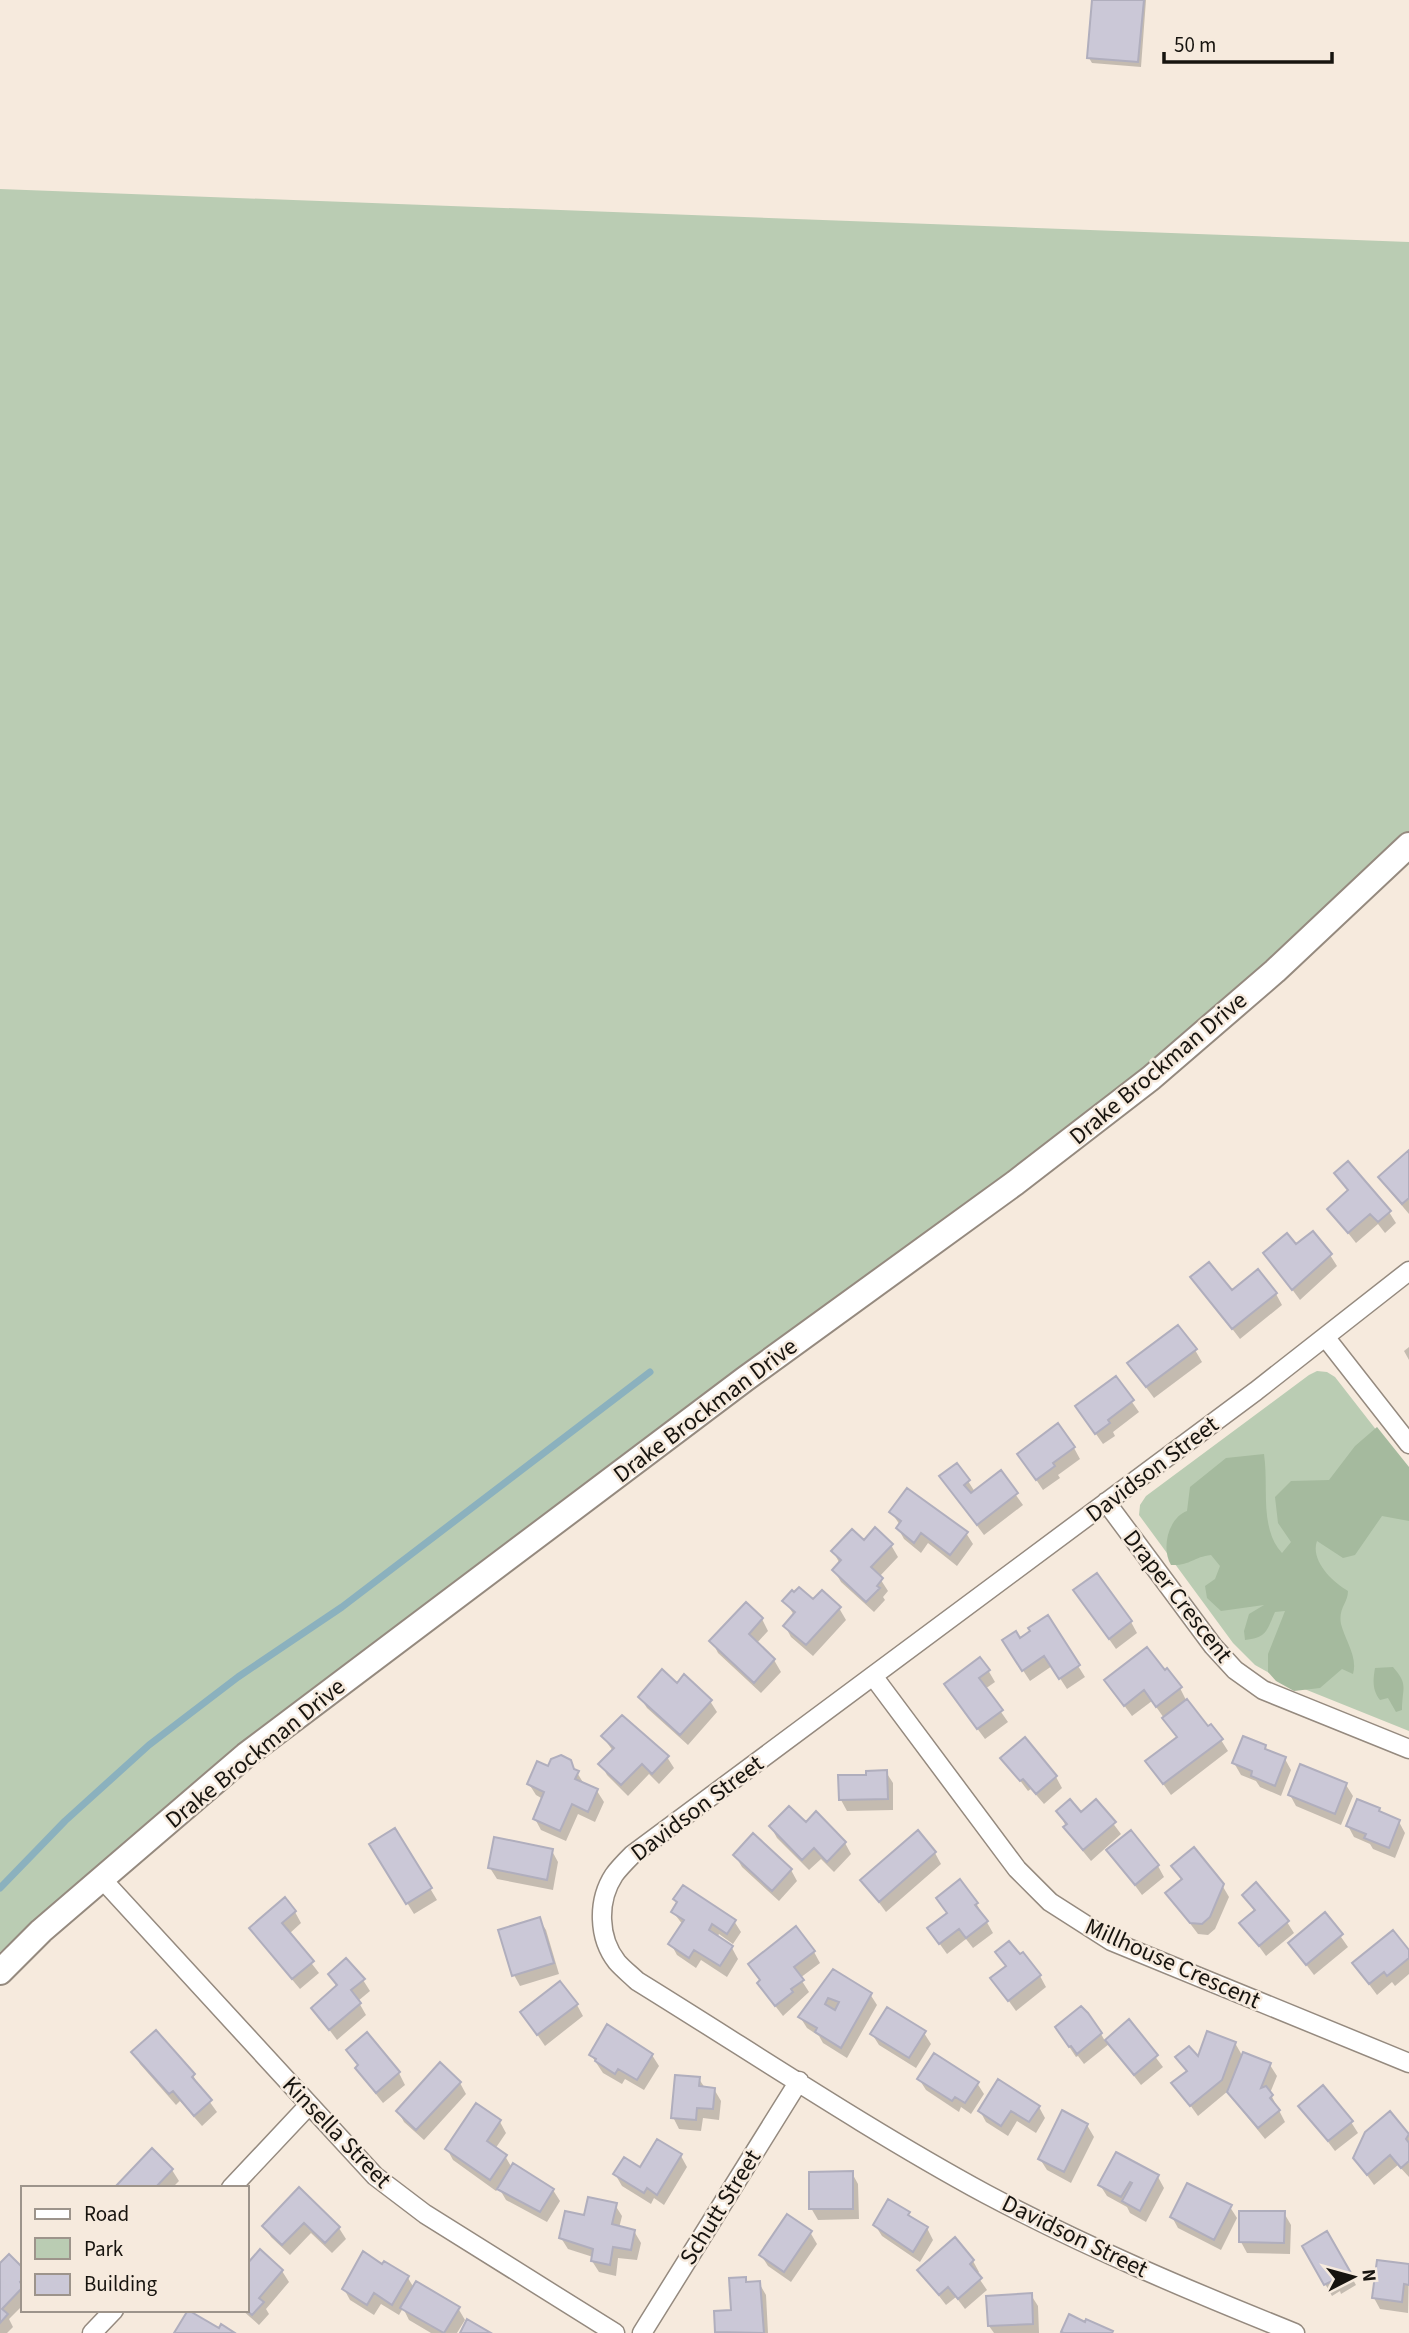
<svg xmlns="http://www.w3.org/2000/svg" width="1409" height="2333" font-family="'Source Sans 3',sans-serif">
	<style>
		.green { fill: #baccb3 }
		.forest { fill: #a5ba9e }
		.shadow { fill: #0003 }
		.lines { fill: none; stroke-linecap: round; stroke-linejoin: round }
		.stream { stroke: #8bb1be; stroke-width: 7 }
		.building { fill: #cbc8d7; stroke: #b0aebd; stroke-width: 2; fill-rule: evenodd }
		.minor-casing { stroke: #958a7f; stroke-width: 21 }
		.secondary-casing { stroke: #958a7f; stroke-width: 28 }
		.minor { stroke: #fff; stroke-width: 18 }
		.secondary { stroke: #fff; stroke-width: 24 }
		.labels { text-anchor: middle; stroke-width: 5; stroke-linejoin: round; paint-order: stroke }
		.street-label { font-size: 24px; fill: #17140f; stroke: #f6eadd }
	</style>
	<rect width="100%" height="100%" fill="#f6eadd"/>
	<!-- green -->
	<path class="green" d="M0,189L1409,242V845L1275,971L102,1879L0,1952Z
		M1317,1371L1327,1372L1335,1377L1409,1472V1731L1282,1680L1255,1665L1233,1643L1139,1515L1140,1505L1146,1496L1309,1375Z"/>
	<!-- forest -->
	<path class="forest" d="M1377,1427L1409,1467V1521L1382,1516L1355,1555L1343,1558L1317,1541C1310,1560 1332,1582 1348,1591C1348,1603 1338,1608 1341,1624C1345,1640 1358,1657 1353,1674L1342,1669L1320,1688L1294,1691L1276,1681L1268,1672V1654L1285,1611L1275,1612C1267,1630 1267,1638 1245,1640L1244,1631L1249,1614L1264,1605L1221,1611L1207,1598L1205,1586L1215,1579L1220,1566L1211,1555C1193,1557 1190,1566 1171,1565C1161,1549 1168,1518 1187,1511L1190,1487L1226,1458L1264,1454C1269,1487 1259,1528 1282,1553L1291,1542L1278,1523L1275,1497L1291,1481L1329,1480L1355,1446Z
		M1393,1667C1409,1685 1402,1687 1402,1710L1396,1712L1388,1698L1380,1700C1372,1690 1373,1680 1375,1668Z"/>
	<!-- shadow -->
	<path class="shadow" d="M1094,0H1146L1141,67L1092,63L1089,58Z
		M1409,1152V1214L1387,1188L1380,1177Z
		M1336,1174L1389,1212L1396,1223L1385,1233L1378,1224L1356,1243L1329,1209L1349,1192Z
		M1296,1247L1330,1255L1337,1266L1300,1300L1265,1253Z
		M1193,1278L1232,1293L1276,1294L1282,1305L1240,1339Z
		M1409,1347V1360L1404,1351Z
		M1195,1350L1202,1362L1154,1398L1136,1374Z
		M1115,1378L1139,1412L1113,1432L1115,1436L1103,1444L1077,1407Z
		M1074,1448L1080,1459L1058,1475L1060,1478L1043,1490L1019,1454Z
		M1000,1473L1023,1505L984,1535L941,1477L968,1481L975,1492Z
		M891,1512L966,1533L973,1544L957,1566L928,1543L921,1553L904,1539L898,1528L900,1525Z
		M864,1542L891,1545L898,1557L879,1577L888,1591L883,1597L885,1600L874,1612L841,1582L834,1570L840,1564L833,1551Z
		M1075,1591L1131,1622L1137,1633L1116,1649Z
		M785,1601L813,1602L839,1608L846,1620L813,1656L791,1637L785,1626L794,1615Z
		M746,1604L762,1619L768,1631L756,1644L774,1660L781,1672L761,1693L718,1653L712,1641Z
		M1047,1617L1085,1677L1067,1689L1052,1666L1030,1681L1011,1652L1020,1640Z
		M988,1670L995,1682L985,1689L1008,1722L985,1739L953,1696Z
		M1106,1681L1180,1688L1186,1700L1207,1729L1221,1740L1228,1751L1171,1795L1147,1761L1178,1738L1152,1701L1132,1716Z
		M677,1685L710,1701L717,1712L688,1745L647,1708L640,1697Z
		M603,1737L667,1757L674,1768L659,1784L649,1774L628,1796L607,1775L601,1764L613,1751Z
		M1265,1747L1269,1752L1285,1759L1291,1770L1281,1796L1260,1787L1256,1781L1241,1775L1234,1763Z
		M1003,1758L1056,1777L1062,1788L1044,1804L1031,1789L1028,1791Z
		M570,1761L584,1784L597,1791L604,1802L595,1822L578,1814L566,1841L541,1830L535,1819L543,1799L536,1795L529,1784Z
		M886,1772L893,1783V1810L847,1811L841,1800L868,1777Z
		M1346,1785L1353,1796L1341,1825L1296,1806L1290,1795Z
		M1096,1801L1121,1834L1091,1861L1072,1838L1058,1811L1081,1814Z
		M1379,1810L1382,1815L1399,1822L1405,1833L1395,1858L1373,1849L1370,1844L1354,1837L1348,1826Z
		M806,1825L845,1843L851,1854L834,1872L821,1859L809,1870L777,1838L771,1827Z
		M395,1830L437,1900L414,1914L378,1856Z
		M1109,1850L1158,1866L1164,1877L1142,1895Z
		M552,1851L558,1862L553,1890L497,1879L490,1868Z
		M935,1853L941,1864L886,1912L862,1880Z
		M735,1855L791,1870L797,1881L779,1901L742,1867Z
		M1173,1866L1222,1885L1229,1897L1215,1929L1208,1935L1198,1934L1167,1893L1182,1881Z
		M1244,1895L1287,1922L1294,1933L1266,1956L1242,1923L1255,1912Z
		M675,1899L734,1921L741,1932L733,1944L719,1934L717,1938L732,1948L738,1959L727,1977L701,1960L696,1968L677,1955L671,1944L683,1925L673,1912L678,1904Z
		M938,1899L976,1903L993,1933L973,1948L966,1939L947,1954L929,1929L948,1914Z
		M295,1912L301,1923L289,1934L319,1973L300,1989L258,1939L251,1928Z
		M1325,1914L1348,1947L1314,1975L1290,1943Z
		M539,1919L546,1930L559,1974L520,1986L514,1975Z
		M814,1952L820,1963L800,1978L809,1992L783,2016L766,1994L761,1982L750,1964Z
		M1409,1952V1974L1395,1986L1392,1982L1377,1995L1354,1964Z
		M997,1953L1040,1976L1046,1987L1016,2011L993,1979L1006,1967Z
		M833,1971L870,1994L877,2005L847,2058L823,2043L819,2036L807,2028L800,2017Z
		M330,1975L363,1980L370,1991L358,2001L366,2015L337,2040L313,2008L337,1987Z
		M577,2005L583,2016L545,2046L522,2012Z
		M1129,2022L1163,2067L1141,2085L1109,2044L1084,2064L1078,2056L1076,2057L1064,2039L1101,2034L1105,2041Z
		M924,2033L931,2044L916,2068L879,2045L872,2034Z
		M366,2034L399,2073L405,2085L383,2103L364,2079L357,2068L359,2067L348,2050Z
		M1235,2043L1243,2057L1270,2065L1277,2076L1270,2093L1285,2122L1265,2139L1236,2103L1228,2091L1198,2116L1174,2083L1187,2072L1178,2058L1199,2059Z
		M134,2052L193,2075L199,2087L217,2112L202,2126L180,2101L176,2105L140,2064Z
		M591,2055H652L659,2066L644,2090L625,2079L622,2084L603,2073Z
		M699,2079L705,2088L714,2089L721,2101L719,2120L703,2118L701,2131L679,2129L673,2117Z
		M919,2079L977,2083L984,2094L971,2114L961,2107L959,2112L926,2090Z
		M460,2083L466,2094L424,2140L404,2122L398,2111Z
		M1301,2106L1351,2122L1358,2133L1335,2151Z
		M1039,2107L1045,2118L1036,2133L1017,2121L1008,2136L986,2122L980,2111Z
		M1390,2113L1409,2136V2177L1398,2165L1374,2185L1355,2158Z
		M500,2122L506,2133L495,2149L505,2156L512,2168L553,2190L560,2201L547,2222L506,2200L499,2188L496,2191L453,2160L447,2149Z
		M1087,2125L1094,2137L1071,2183L1047,2170L1040,2159Z
		M681,2156L687,2167L664,2205L654,2198L651,2204L622,2186L615,2174Z
		M172,2170L179,2181L172,2188H117Z
		M852,2173L858,2184L859,2219L818,2220L811,2208Z
		M1158,2177L1164,2188L1146,2222L1130,2213L1127,2207L1107,2196L1100,2185Z
		M299,2189L339,2228L346,2239L332,2253L311,2233L290,2255L271,2237L264,2226Z
		M889,2201L927,2228L933,2240L920,2262L882,2236L875,2225Z
		M615,2205L622,2216L619,2228L634,2231L641,2243L637,2260L618,2258L616,2276L599,2272L592,2261L593,2257L568,2249L561,2238L585,2218Z
		M1230,2207L1237,2218L1221,2250L1178,2228L1172,2217Z
		M1284,2213L1291,2225L1290,2254L1247,2253L1241,2242Z
		M810,2232L817,2244L791,2282L768,2266L761,2255Z
		M1327,2234L1356,2285L1341,2294L1340,2291L1332,2296L1304,2247Z
		M260,2252L282,2271L289,2282L266,2309L269,2314L259,2325L242,2310H247V2266Z
		M973,2261L979,2272L976,2274L987,2290L965,2309L956,2297L946,2305L919,2270Z
		M385,2263L408,2278L414,2288L458,2308L465,2320L457,2333H431L409,2320L403,2308L399,2315L381,2304L374,2315L350,2300L344,2289Z
		M0,2266L23,2270V2305L9,2319L13,2327L7,2333H0Z
		M1409,2266L1408,2313L1380,2309L1374,2298Z
		M745,2279L748,2284L759,2283L766,2295L768,2333H718L733,2311Z
		M1031,2295L1038,2306L1039,2333H994L989,2326Z"/>
	<g class="lines">
		<!-- stream -->
		<path class="stream" d="M0,1888L65,1821L149,1745L238,1677L342,1607L650,1372"/>
	</g>
	<!-- building -->
	<path class="building" d="M1092,0H1144L1138,62L1087,58Z
		M1409,1150V1198L1402,1204L1378,1177Z
		M1348,1161L1391,1211L1378,1222L1370,1214L1348,1233L1327,1209L1348,1190L1334,1173Z
		M1313,1231L1332,1254L1292,1290L1263,1253L1287,1233L1296,1244Z
		M1209,1262L1232,1290L1258,1269L1277,1293L1232,1329L1190,1277Z
		M1178,1325L1197,1349L1146,1387L1127,1363Z
		M1116,1376L1134,1400L1108,1420L1110,1423L1095,1434L1075,1406Z
		M1058,1423L1075,1447L1053,1463L1055,1466L1036,1480L1017,1454Z
		M957,1463L970,1480L964,1485L971,1493L1001,1470L1018,1493L977,1525L939,1476Z
		M907,1488L968,1532L950,1555L921,1533L914,1543L896,1528L901,1521L889,1512Z
		M875,1527L893,1544L871,1567L883,1578L877,1586L880,1588L866,1602L832,1570L841,1560L831,1551L852,1529L864,1540Z
		M1097,1573L1132,1621L1109,1639L1073,1590Z
		M799,1587L813,1599L822,1590L841,1607L806,1645L783,1626L795,1612L782,1601L792,1590L794,1592Z
		M746,1602L763,1618L749,1634L775,1659L754,1683L709,1641Z
		M1048,1615L1080,1665L1059,1679L1044,1656L1022,1671L1002,1640L1016,1631L1020,1638L1030,1631L1028,1628Z
		M1147,1647L1165,1670L1167,1668L1182,1687L1156,1707L1144,1690L1124,1706L1104,1680Z
		M980,1657L990,1670L979,1678L1003,1710L977,1729L944,1684Z
		M662,1669L677,1683L684,1674L712,1700L680,1735L638,1697Z
		M1187,1699L1208,1726L1211,1724L1223,1739L1163,1784L1145,1761L1177,1737L1162,1718Z
		M622,1715L669,1756L652,1774L642,1764L621,1785L598,1764L614,1748L601,1736Z
		M1243,1736L1266,1745L1265,1749L1286,1757L1275,1786L1251,1776L1252,1771L1232,1763Z
		M1025,1737L1057,1776L1036,1794L1023,1779L1020,1781L1000,1758Z
		M561,1755L571,1760L574,1769L579,1771L575,1779L598,1789L588,1812L572,1804L560,1831L533,1819L544,1792L527,1784L537,1761L548,1766L551,1759Z
		M1300,1764L1347,1783L1335,1814L1288,1795Z
		M887,1770L888,1799L839,1800L838,1775H866V1771Z
		M1070,1799L1081,1812L1096,1799L1116,1822L1083,1850L1063,1827L1067,1824L1056,1811Z
		M1357,1799L1380,1808L1379,1811L1400,1820L1389,1848L1364,1838L1366,1834L1346,1826Z
		M789,1806L806,1822L816,1811L846,1842L827,1862L814,1848L802,1860L769,1826Z
		M395,1828L432,1888L406,1904L369,1844Z
		M918,1830L936,1852L879,1902L860,1880Z
		M1131,1830L1159,1865L1135,1885L1106,1850Z
		M753,1833L792,1869L772,1891L733,1855Z
		M494,1837L553,1849L547,1880L488,1868Z
		M1194,1847L1224,1884L1210,1917L1202,1924L1190,1923L1165,1893L1182,1879L1171,1866Z
		M960,1879L978,1903L975,1905L988,1921L966,1938L959,1929L939,1944L927,1928L947,1913L936,1898Z
		M1256,1882L1289,1921L1259,1946L1239,1923L1255,1910L1242,1895Z
		M683,1885L736,1920L727,1934L712,1924L709,1930L733,1946L720,1966L694,1950L689,1958L668,1944L684,1920L671,1912L677,1902L673,1899Z
		M285,1897L296,1911L282,1923L314,1961L292,1979L249,1928Z
		M1325,1912L1343,1934L1306,1965L1288,1943Z
		M540,1917L554,1963L512,1976L498,1930Z
		M796,1926L815,1951L794,1967L804,1980L791,1989L793,1992L775,2006L757,1983L760,1980L748,1964Z
		M1393,1930L1409,1950V1958L1387,1976L1384,1972L1369,1984L1352,1963Z
		M1009,1941L1020,1954L1023,1952L1041,1975L1008,2001L990,1978L1006,1966L995,1952Z
		M346,1958L365,1979L351,1990L361,2003L329,2030L311,2008L337,1985L328,1974Z
		M833,1969L872,1993L841,2048L815,2032L817,2028L798,2017ZM828,1998L839,2002L835,2010L825,2004Z
		M560,1981L578,2004L537,2035L520,2012Z
		M1081,2006L1088,2013L1102,2033L1077,2054L1071,2046L1069,2047L1055,2027Z
		M887,2007L926,2031L909,2058L870,2034Z
		M1129,2019L1158,2055L1134,2075L1105,2040Z
		M607,2024L653,2054L637,2080L618,2069L615,2074L595,2061L596,2059L589,2055Z
		M156,2030L195,2074L192,2077L212,2100L194,2116L173,2091L169,2094L131,2052Z
		M1207,2031L1236,2042L1222,2080L1190,2106L1171,2083L1187,2071L1175,2057L1189,2046L1198,2056Z
		M367,2032L400,2072L376,2093L355,2068L358,2065L346,2050Z
		M1243,2052L1271,2063L1261,2088L1266,2086L1273,2095L1270,2098L1280,2110L1258,2128L1227,2092Z
		M934,2053L979,2082L965,2103L955,2097L952,2101L917,2079Z
		M440,2062L461,2082L416,2130L396,2111Z
		M675,2075L700,2077L699,2086L715,2088L713,2109L697,2108L696,2120L671,2118Z
		M998,2079L1040,2106L1029,2122L1011,2111L1001,2126L978,2111Z
		M1323,2085L1353,2121L1328,2141L1298,2106Z
		M476,2103L501,2120L487,2141L507,2155L490,2180L445,2149Z
		M1062,2110L1088,2124L1064,2172L1038,2159Z
		M1390,2111L1409,2134L1406,2139L1409,2143V2161L1401,2168L1390,2155L1367,2175L1353,2158L1365,2132Z
		M657,2139L682,2154L657,2195L647,2188L644,2193L613,2174L624,2157L640,2167Z
		M152,2148L173,2169L155,2188H114Z
		M1116,2152L1159,2175L1140,2211L1122,2201L1132,2183L1130,2182L1121,2197L1098,2185Z
		M513,2163L554,2189L540,2212L497,2189Z
		M853,2171V2209H809V2172Z
		M1187,2183L1232,2205L1214,2240L1170,2217Z
		M299,2187L340,2227L325,2243L304,2223L282,2245L262,2226Z
		M588,2197L617,2203L612,2224L635,2230L631,2250L613,2247L610,2265L591,2261L593,2249L559,2238L565,2211L584,2215Z
		M888,2199L910,2212L908,2215L928,2227L913,2252L873,2225Z
		M1239,2211H1285L1284,2243L1239,2242Z
		M787,2214L812,2231L784,2272L759,2255Z
		M1327,2231L1351,2273L1334,2284L1332,2281L1324,2285L1302,2246Z
		M955,2237L974,2260L970,2264L982,2278L958,2299L948,2287L939,2295L917,2270Z
		M260,2249L283,2270L259,2298L264,2302L252,2315L246,2310L247,2264Z
		M363,2251L382,2264L384,2261L409,2276L392,2305L374,2293L367,2305L342,2289Z
		M9,2254L23,2268V2279L20,2282L23,2287L2,2309L8,2314L0,2323V2263Z
		M1377,2260L1409,2264V2285L1404,2284L1402,2302L1372,2298Z
		M746,2277V2282L760,2281L764,2333L715,2332L714,2311L731,2310L729,2278Z
		M416,2281L460,2307L444,2333L400,2308Z
		M1032,2293L1033,2324L988,2326L986,2296Z
		M188,2310L219,2328L221,2324L235,2333H174Z
		M1069,2314L1085,2322L1086,2319L1113,2331L1112,2333H1064L1061,2332Z
		M467,2319L491,2333H460Z"/>
	<g class="lines">
		<defs>
			<path id="minor" d="M1326,1338L1409,1444
				M1106,1502L1213,1646L1235,1670L1263,1690L1409,1749
				M873,1676L1017,1869L1050,1902L1111,1941L1409,2063
				M102,1879L375,2176L425,2214L615,2333
				M231,2188L309,2105
				M92,2333L114,2310
				M642,2333L799,2081
				M1295,2333C1190,2291 1086,2247 986,2194C868,2130 752,2052 637,1981C631,1975 623,1969 617,1962C598,1938 597,1901 614,1875C619,1868 626,1861 632,1855L1256,1391L1409,1271"/>
			<path id="secondary" d="M0,1972L41,1931L246,1755L745,1379L1015,1183L1151,1078L1275,971L1409,845"/>
		</defs>
		<!-- minor casing -->
		<use href="#minor" class="minor-casing"/>
		<!-- secondary casing -->
		<use href="#secondary" class="secondary-casing"/>
		<!-- minor -->
		<use href="#minor" class="minor"/>
		<!-- secondary -->
		<use href="#secondary" class="secondary"/>
	</g>
	<g class="labels">
		<!-- street labels -->
		<g class="street-label">
			<text transform="translate(1158 1068) rotate(-40)" y="8">Drake Brockman Drive</text>
			<text transform="translate(705 1410) rotate(-37)" y="8">Drake Brockman Drive</text>
			<text transform="translate(1152 1469) rotate(-37)" y="8">Davidson Street</text>
			<text transform="translate(1178 1596) rotate(52)" y="8">Draper Crescent</text>
			<text transform="translate(255 1753) rotate(-39)" y="8">Drake Brockman Drive</text>
			<text transform="translate(697 1808) rotate(-37)" y="8">Davidson Street</text>
			<text transform="translate(1173 1963) rotate(24)" y="8">Millhouse Crescent</text>
			<text transform="translate(337 2132) rotate(46)" y="8">Kinsella Street</text>
			<text transform="translate(720 2207) rotate(-58)" y="8">Schutt Street</text>
			<text transform="translate(1075 2236) rotate(26)" y="8">Davidson Street</text>
		</g>
	</g>
	<!-- legend -->
	<rect x="21" y="2186" width="228" height="126" fill="#f6eadd" stroke="#9d948b" stroke-width="2"/>
	<rect x="35" y="2209" width="35" height="10" fill="#ffffff" stroke="#9d948b" stroke-width="2"/>
	<text x="84" y="2221" font-size="21" fill="#17140f">Road</text>
	<rect x="35" y="2238" width="35" height="21" fill="#baccb3" stroke="#9d948b" stroke-width="2"/>
	<text x="84" y="2256" font-size="21" fill="#17140f">Park</text>
	<rect x="35" y="2274" width="35" height="21" fill="#cbc8d7" stroke="#9d948b" stroke-width="2"/>
	<text x="84" y="2291" font-size="21" fill="#17140f">Building</text>
	<!-- north arrow -->
	<g transform="translate(1353 2277) rotate(84)" stroke="#f6eadd" stroke-width="5" paint-order="stroke">
	<path d="M0-5L12 26L0 18L-12 26Z" fill="#17140f"/>
	<text y="-10" font-size="19" font-weight="bold" text-anchor="middle" fill="#17140f">N</text>
	</g>
	<!-- scale -->
	<path d="M1164 52v10h168v-10" fill="none" stroke="#17140f" stroke-width="3.5"/>
	<text x="1174" y="52" font-size="21" fill="#17140f" stroke="#f6eadd" stroke-width="5" paint-order="stroke">50 m</text>
</svg>
